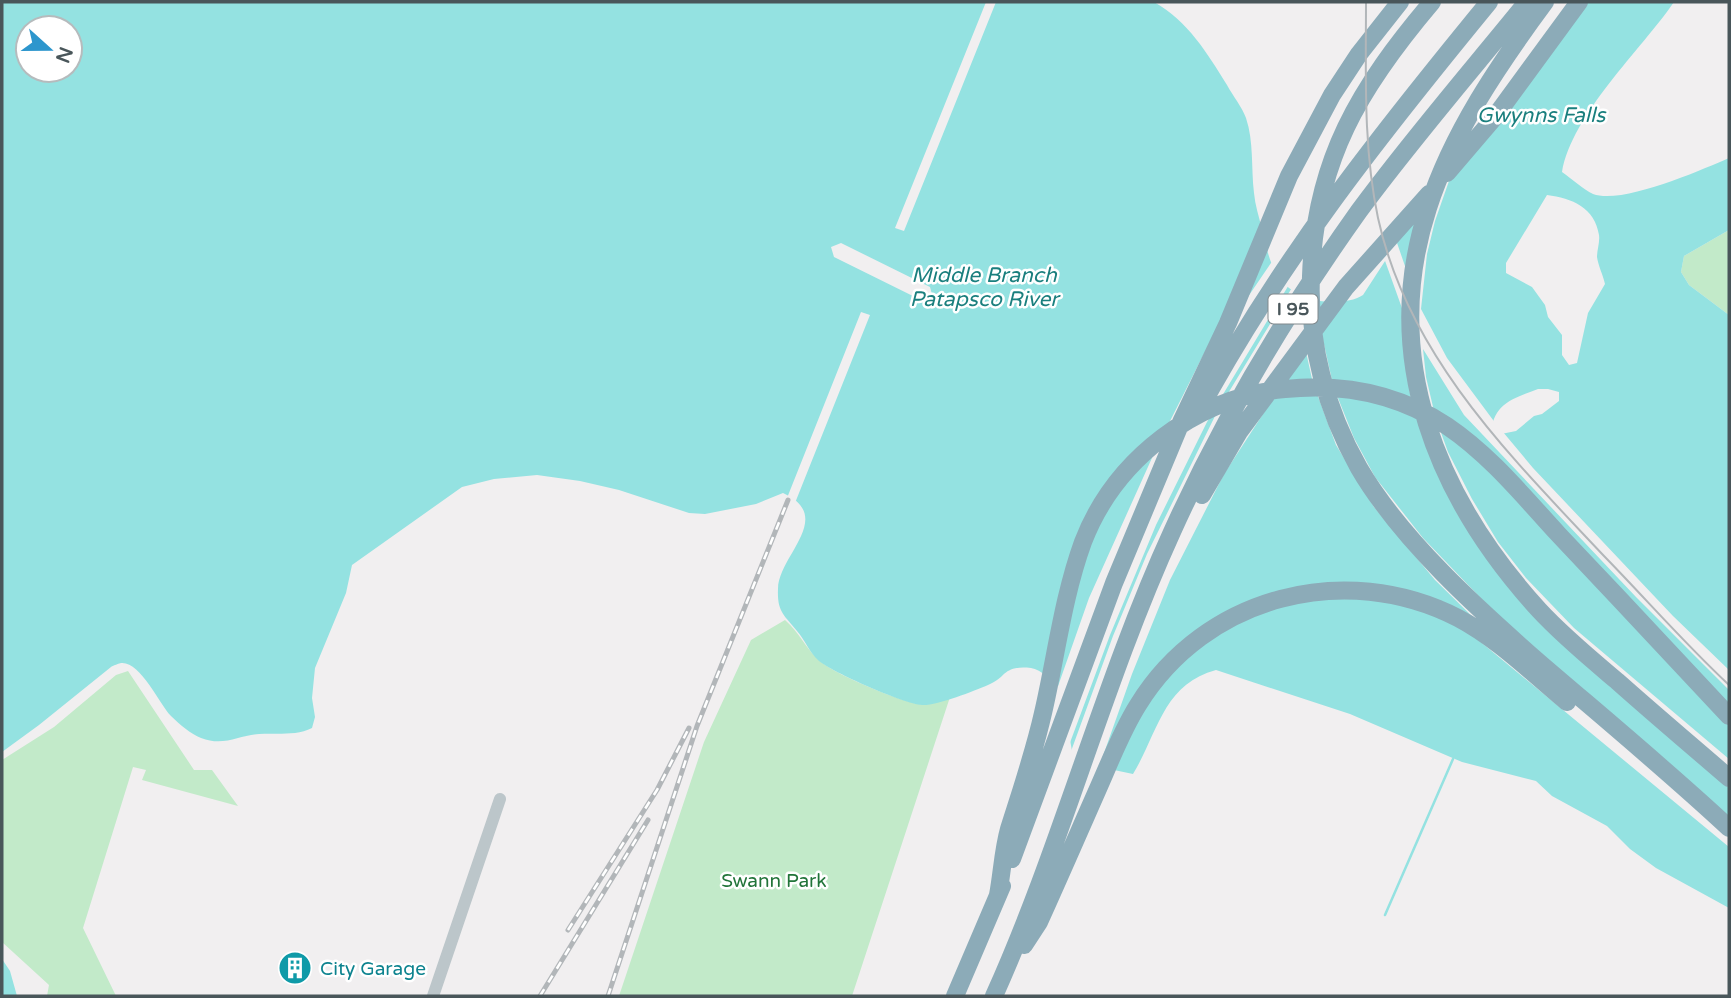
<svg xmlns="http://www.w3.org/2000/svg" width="1731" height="998" font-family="'Varela Round',sans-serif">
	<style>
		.green { fill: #c2eac9 }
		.water { fill: #94e2e1; fill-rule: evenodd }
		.pier { fill: #f1eff0; fill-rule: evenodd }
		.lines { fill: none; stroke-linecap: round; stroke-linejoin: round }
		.stream { stroke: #94e2e1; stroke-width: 2.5 }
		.minor { stroke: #bcc6ca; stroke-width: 12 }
		.highway { stroke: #8cabb8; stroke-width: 18 }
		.tram { stroke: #b2b6b9; stroke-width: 2 }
		.rail-casing { stroke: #b2b6b9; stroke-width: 5 }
		.rail { stroke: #fff; stroke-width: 2.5; stroke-dasharray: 8; stroke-linecap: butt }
		.labels { text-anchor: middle; stroke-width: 5; stroke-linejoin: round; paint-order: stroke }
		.shield { fill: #fff; stroke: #80898c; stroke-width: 2 }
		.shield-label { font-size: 18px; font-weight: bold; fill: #49565a }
		.park-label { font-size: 19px; fill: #217439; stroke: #fff }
		.culture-label { font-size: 19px; fill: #0d838f; stroke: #fff; text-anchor: start }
		.water-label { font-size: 21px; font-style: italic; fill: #1a7f7e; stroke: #fff }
	</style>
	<rect width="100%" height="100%" fill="#f1eff0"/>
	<!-- green -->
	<path class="green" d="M1729,230V315L1689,285L1681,272L1684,256Z
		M785,620C799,632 806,649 820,661C834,674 899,701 919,704C930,706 940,701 950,697L852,996H619L704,742L751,640Z
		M128,671L194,770H212L238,806L142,780L146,770L133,767L83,928L116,996H47L49,985L2,942V760L54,727L116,675Z"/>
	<!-- water -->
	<path class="water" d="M2,2H1154C1188,21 1207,53 1227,85C1233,96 1242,107 1246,118C1254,142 1251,168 1254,193C1255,205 1259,217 1262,229C1270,263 1274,287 1311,299C1326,303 1349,304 1363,295L1411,221L1575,2H1674C1641,50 1572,114 1562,172C1572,179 1583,189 1593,194C1622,205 1701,170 1729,158V230L1684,256L1681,272L1689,285L1729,315V908L1656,868L1630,849L1607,826L1552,796L1536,781L1462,762L1350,714L1216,670C1163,684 1158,733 1133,774L1095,766L1072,751L1061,688C1053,682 1041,669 1031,668C1002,665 1007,678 988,685C974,691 936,706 922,705C904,704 832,672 819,661C809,652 805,640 797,631C784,615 777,612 778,589C778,556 836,517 783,493L756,504L705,514L689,513L619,490L580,481L537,475L494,479L462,487L352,565L346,593L315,668L312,698L315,717L312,728C296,736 277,733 259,734C239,735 224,747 201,738C191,734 179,724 171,716C159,703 140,661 121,663C120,663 112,666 111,667L39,725L2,752ZM28,28H70V70H28ZM1547,195C1572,198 1595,208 1599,235C1600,242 1597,250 1597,257C1598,265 1603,275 1605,284L1588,313L1577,363L1569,365L1562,355V335L1548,317L1545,305L1532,287L1506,273V263ZM1538,389H1548L1559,392V401L1542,414L1534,416L1516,431L1491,436C1492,404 1512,399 1538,389Z
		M2,959L10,971L17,996H2Z"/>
	<!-- pier -->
	<path class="pier" d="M986,2H996L904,231L895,228Z
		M1574,2H1587L1501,121L1449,181L1435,221L1427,254L1421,309L1447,358L1496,424L1494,433L1503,432L1533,468L1673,616L1729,670V690L1636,597L1464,415L1423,349L1426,377L1434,411L1463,429L1486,449L1729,707V724L1490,467L1466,446L1439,427L1448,452L1472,499L1498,542L1526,578L1574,628L1729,759V788L1578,657L1523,603L1477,543L1451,500L1429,454L1416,414L1380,400L1336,393L1354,438L1375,477L1423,538L1496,614L1729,817V847L1471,634L1427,611L1377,598L1341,595L1291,601L1257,612L1222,629L1195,648L1168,674L1141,712L1113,773L1100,771L1132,705L1162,664L1209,624L1257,600L1306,587L1338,584L1374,586L1426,599L1482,626L1435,580L1374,507L1336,445L1316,391L1276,394L1224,474L1170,580L1132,674L1098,770L1093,769L1070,754L1113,636L1147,554L1218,410L1213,412L1207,422L1156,525L1110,635L1068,748L1057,689L1089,598L1156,449L1120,485L1102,513L1087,544L1078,573L1054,687L1044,680L1070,562L1081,531L1105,488L1138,449L1168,425L1227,308L1264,220L1268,239L1239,310L1273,260L1282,277L1290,283L1222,396L1227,395L1293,286L1305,293L1322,298L1319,303L1320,314L1333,298L1348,296L1321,331L1332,380L1381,389L1411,400L1403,346V311L1384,258L1435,174L1480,119L1468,143L1491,116ZM1416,218L1406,269L1396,240ZM1306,352L1312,379L1286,381H1285Z
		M841,243L930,287L933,298L923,301L834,257L831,247Z
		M861,312L870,315L795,503L787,498Z"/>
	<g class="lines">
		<!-- stream -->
		<path class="stream" d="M1385,915L1453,759"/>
		<!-- minor -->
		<path class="minor" d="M433,996L500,799"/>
		<!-- highway -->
		<path class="highway" d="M1432,2C1360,87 1315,160 1311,276C1308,343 1326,410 1359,468C1401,540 1479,610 1542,665C1605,719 1669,772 1729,828
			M1545,2C1499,64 1452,133 1428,208C1379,358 1437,498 1539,610C1563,636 1591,659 1617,681C1654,714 1692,746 1729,778
			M1447,173L1494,118L1579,2
			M1196,416C1278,263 1379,136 1489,2
			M1202,495L1239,432L1346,287L1429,194
			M1012,859L1114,583L1182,420L1228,323L1289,176L1332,95L1359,54L1400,2
			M998,895C1002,874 1003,850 1009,829C1021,791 1034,753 1043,713C1056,657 1063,597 1083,542C1115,459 1196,397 1285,389C1342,383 1398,394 1447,426C1490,455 1524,497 1559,535C1616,595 1673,656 1729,716
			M1024,945L1039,922C1059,878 1078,834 1097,791C1110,762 1121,732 1138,705C1205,596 1345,560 1458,618C1498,639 1533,674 1567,702
			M955,996L1002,886
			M994,996C1062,845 1103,683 1172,532C1223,419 1287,312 1359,211C1412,139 1471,71 1527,2"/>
		<!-- tram -->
		<path class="tram" d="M1366,2C1366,74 1363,147 1378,218C1408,356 1511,457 1604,556C1646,599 1685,644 1729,685"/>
		<defs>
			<path id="rail" d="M568,930L657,790L689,728
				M540,996L648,820
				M608,996L697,726L788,500"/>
		</defs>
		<!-- rail casing -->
		<use href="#rail" class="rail-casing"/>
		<!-- rail -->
		<use href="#rail" class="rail"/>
	</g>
	<!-- icons -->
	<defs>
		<symbol id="building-disc" viewBox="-11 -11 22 22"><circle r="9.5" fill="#0f9aa8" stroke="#fff"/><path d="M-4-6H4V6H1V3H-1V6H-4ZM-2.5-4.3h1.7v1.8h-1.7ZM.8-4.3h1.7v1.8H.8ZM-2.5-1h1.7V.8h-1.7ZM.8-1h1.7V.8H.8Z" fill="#fff"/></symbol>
	</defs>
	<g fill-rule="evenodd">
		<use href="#building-disc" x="276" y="949" width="38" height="38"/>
	</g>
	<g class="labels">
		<!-- shield labels -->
		<rect class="shield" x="1268.5" y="294.5" width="49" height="29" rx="5"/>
		<g class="shield-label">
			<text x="1293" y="315">I 95</text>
		</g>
		<!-- park labels -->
		<g class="park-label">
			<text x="774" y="887">Swann Park</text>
		</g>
		<!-- culture labels -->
		<g class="culture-label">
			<text x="320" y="975">City Garage</text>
		</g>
		<!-- water labels -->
		<g class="water-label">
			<text x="1541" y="122">Gwynns Falls</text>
			<text x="984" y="282">Middle Branch<tspan x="984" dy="24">Patapsco River</tspan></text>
		</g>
	</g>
	<!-- border -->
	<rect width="1731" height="998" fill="none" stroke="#49565a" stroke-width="7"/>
	<!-- north arrow -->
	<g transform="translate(49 49) rotate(111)"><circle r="33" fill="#ffffff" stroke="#b6bbbd" stroke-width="2"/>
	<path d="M0-5L12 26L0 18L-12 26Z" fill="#2d96cd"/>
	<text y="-10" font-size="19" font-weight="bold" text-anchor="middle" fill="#49565a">N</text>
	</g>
</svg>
